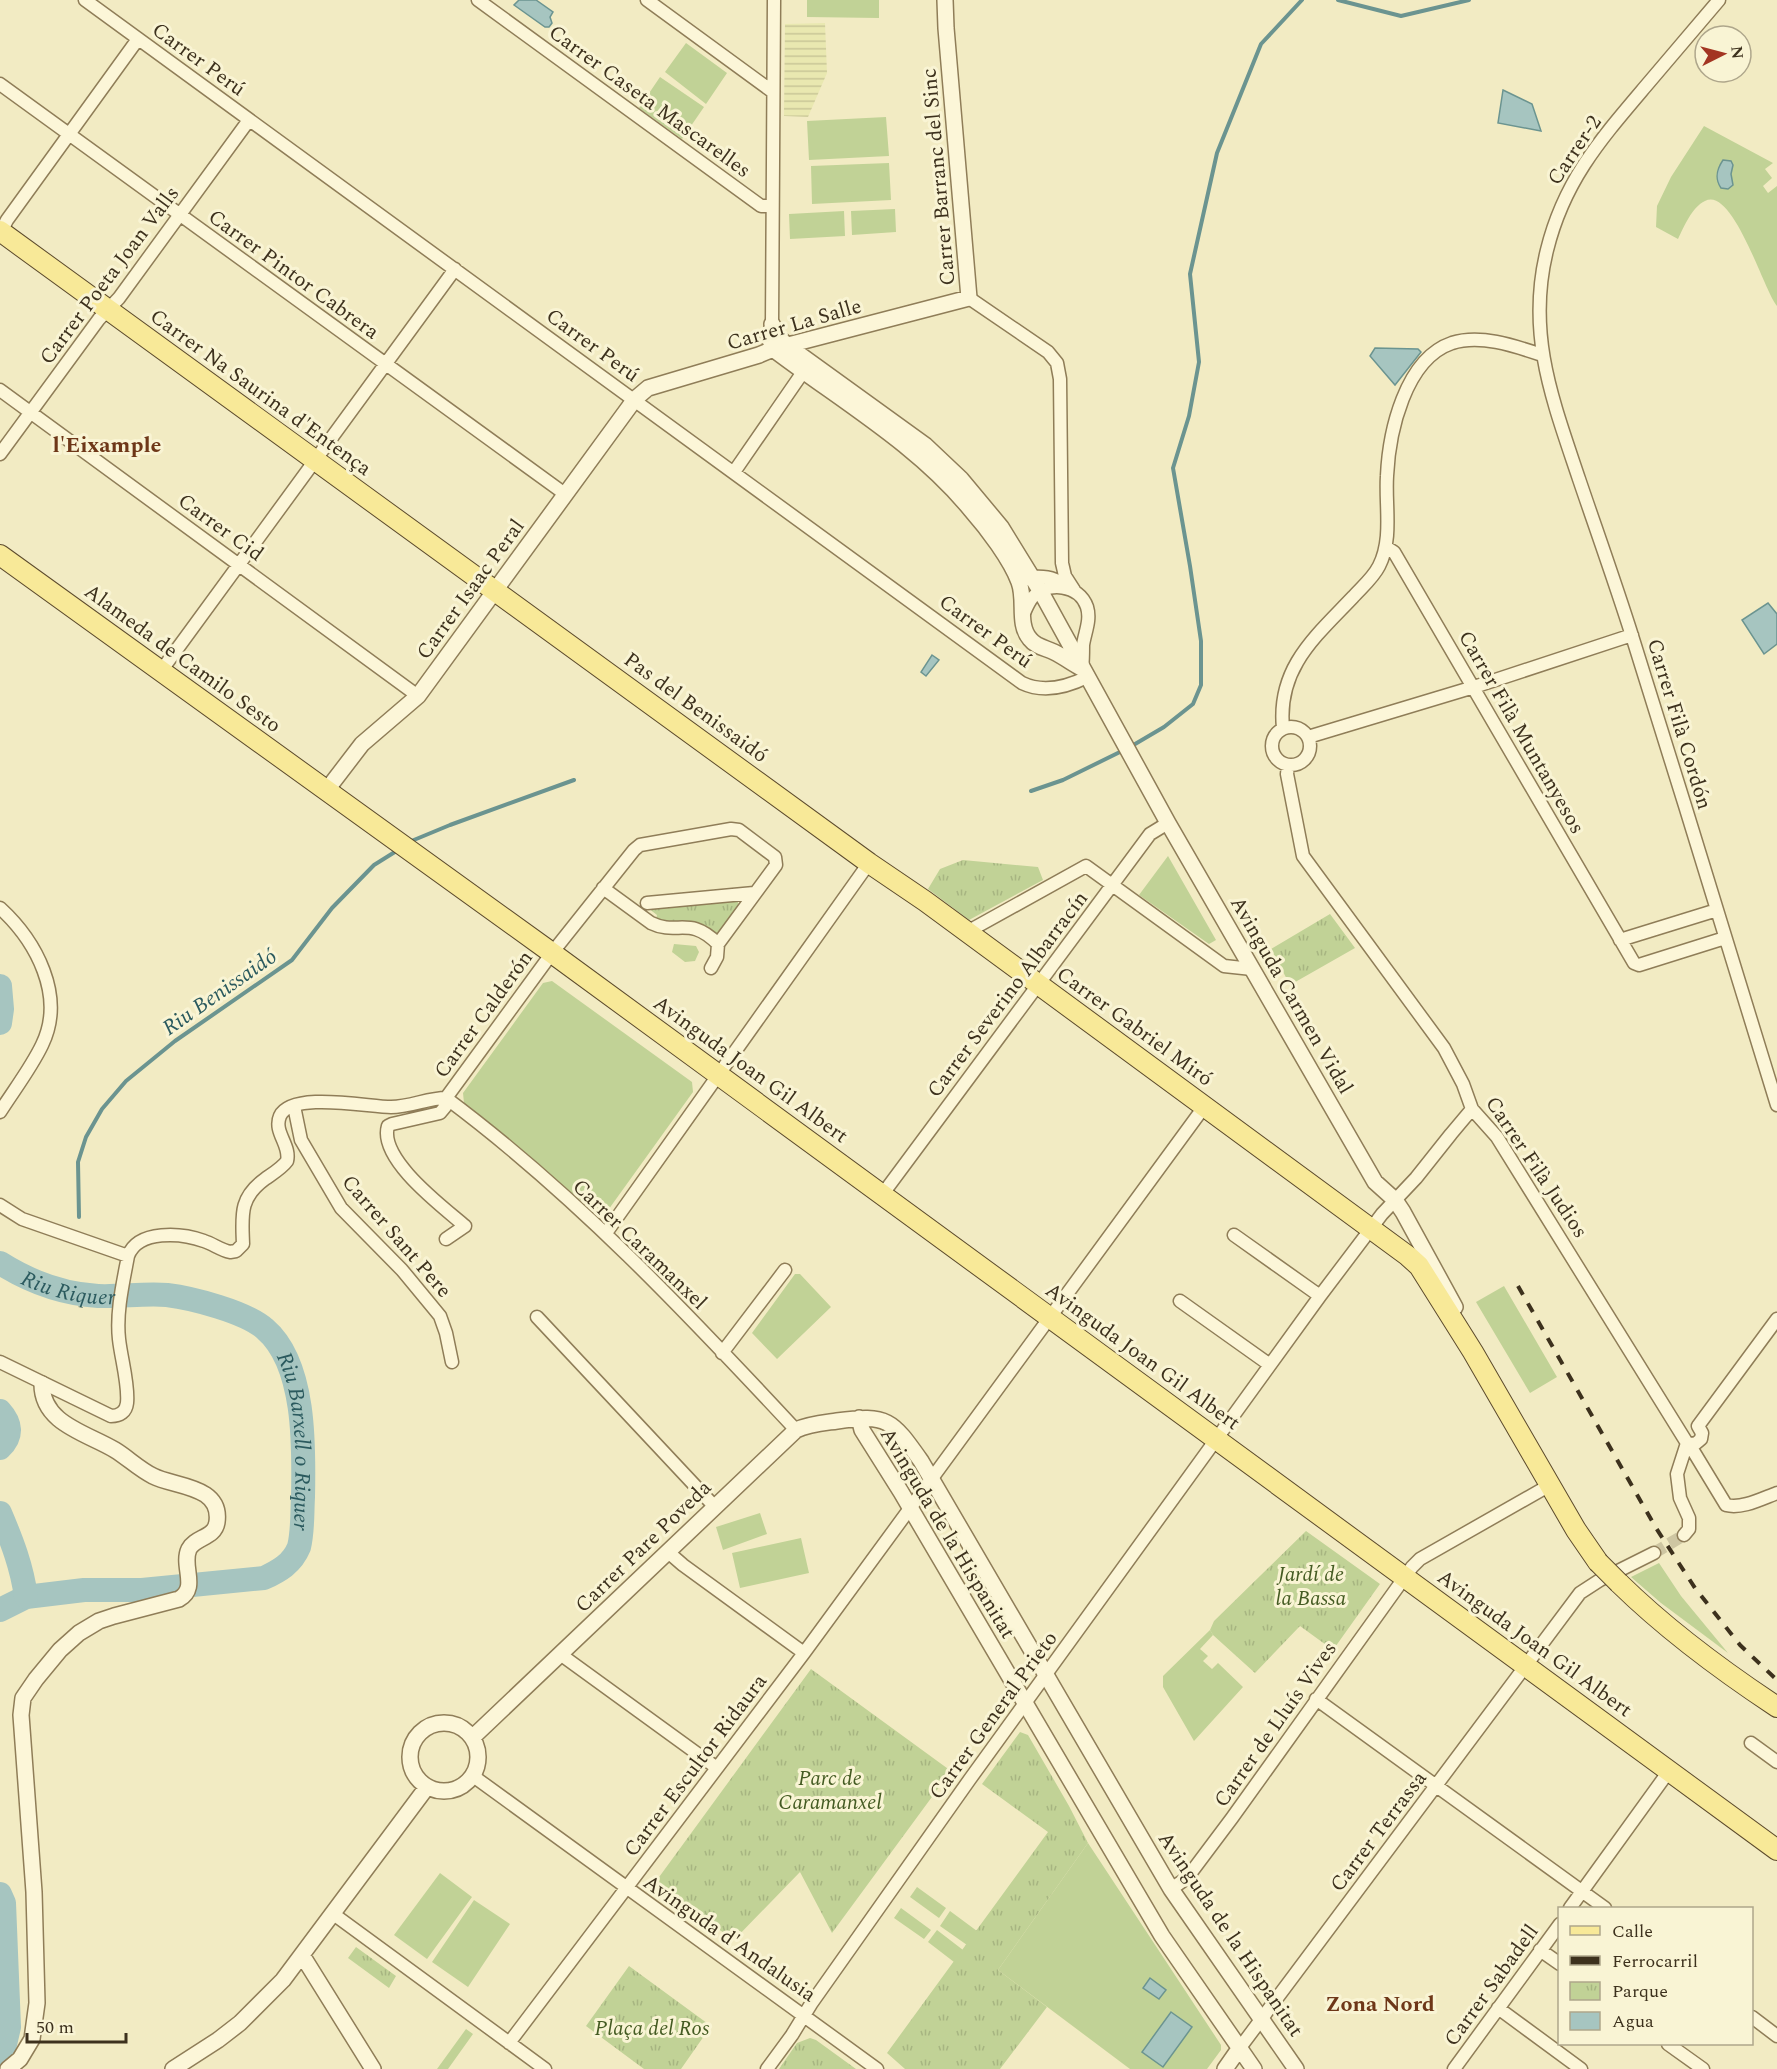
<svg xmlns="http://www.w3.org/2000/svg" width="1777" height="2069" font-family="Spectral,serif">
	<style>
		.farmland { fill: url(#farmland-rules) }
		.green { fill: #c1d296 }
		.park { fill: url(#park-tufts) }
		.water { fill: #a6c5c0; stroke: #6b9490; stroke-width: 1.5 }
		.lines { fill: none; stroke-linecap: round; stroke-linejoin: round }
		.stream { stroke: #6b9490; stroke-width: 4 }
		.river { stroke: #a6c5c0; stroke-width: 24 }
		.minor-tunnel { stroke: #cec6a2; stroke-width: 12; stroke-dasharray: 12 6; stroke-linecap: butt }
		.minor-casing { stroke: #8f7d58; stroke-width: 15 }
		.tertiary-casing { stroke: #8f7d58; stroke-width: 18 }
		.primary-casing { stroke: #5c4a2c; stroke-width: 22 }
		.minor { stroke: #fcf6d8; stroke-width: 12 }
		.tertiary { stroke: #fcf6d8; stroke-width: 15 }
		.primary { stroke: #f8e998; stroke-width: 20 }
		.rail { stroke: #3d311d; stroke-width: 4; stroke-dasharray: 10 10; stroke-linecap: butt }
		.primary-bridge-casing { stroke: #5c4a2c; stroke-width: 22; stroke-linecap: butt }
		.primary-bridge { stroke: #f8e998; stroke-width: 20 }
		.labels { text-anchor: middle; stroke-width: 6; stroke-linejoin: round; paint-order: stroke }
		.street-label { font-size: 21px; fill: #3d311d; stroke: #f9f4d4 }
		.park-label { font-size: 21px; font-style: italic; fill: #445b22; stroke: #f9f4d4 }
		.neighbourhood-label { font-size: 22px; font-weight: bold; fill: #6e3718; stroke: #f9f4d4 }
		.water-label { font-size: 22px; font-style: italic; fill: #2b5a5e; stroke: #f9f4d4 }
	</style>
	<defs>
		<pattern id="farmland-rules" width="6" height="5" patternUnits="userSpaceOnUse" patternTransform="scale(1.5)"><rect width="6" height="5" fill="#e9e8b0"/><path d="M0 2.5h6" fill="none" stroke="#c9c797"/></pattern>
		<pattern id="park-tufts" width="24" height="20" patternUnits="userSpaceOnUse" patternTransform="scale(1.5)"><rect width="24" height="20" fill="#c1d296"/><path d="M3 7l-1-3M5 7V3M7 7l1-3M15 17l-1-3M17 17v-4M19 17l1-3" fill="none" stroke="#a7b581"/></pattern>
	</defs>
	<rect width="100%" height="100%" fill="#f2ebc3"/>
	<!-- farmland -->
	<path class="farmland" d="M825,23L827,73L808,117L784,116L785,24Z"/>
	<!-- green -->
	<path class="green" d="M807,0H879V18L807,17Z
		M686,43L727,73L706,104L665,72Z
		M660,77L704,107L682,139L639,108Z
		M886,117L889,156L809,160L807,121Z
		M1704,126L1773,163L1765,169L1772,178L1763,186L1768,193L1777,186V306C1764,291 1733,186 1705,201C1692,207 1684,227 1678,239L1656,227L1657,206L1671,177Z
		M889,163L891,200L812,204L811,166Z
		M895,209L896,232L852,235L851,211Z
		M844,211L845,236L790,239L789,214Z
		M1168,856L1216,940L1209,944L1139,895Z
		M674,944L696,946L699,952L695,961L685,962L672,952Z
		M552,981L692,1082L693,1092L606,1213H596L464,1103L463,1093L543,983Z
		M795,1274H800L831,1307L777,1359L752,1333Z
		M1504,1286L1557,1377L1530,1393L1476,1302Z
		M760,1513L767,1534L723,1550L716,1527Z
		M801,1538L809,1573L740,1588L732,1553Z
		M1659,1563L1681,1596L1728,1653L1661,1603L1631,1577Z
		M1210,1630L1213,1635L1200,1649L1208,1656L1203,1661L1212,1669L1218,1663L1243,1687L1194,1741L1163,1687V1676Z
		M1088,1843L1221,2045V2050L1207,2069H1130L998,1970Z
		M440,1873L472,1897L427,1959L394,1935Z
		M917,1887L946,1908L939,1918L910,1897Z
		M474,1900L510,1924L468,1987L432,1962Z
		M901,1908L931,1930L924,1939L894,1918Z
		M950,1911L977,1931L967,1945L940,1926Z
		M937,1930L963,1950L954,1962L928,1942Z
		M466,2029L473,2034L448,2069H437Z"/>
	<!-- park -->
	<path class="park" d="M963,860L1038,867L1043,880L969,920L928,889L940,869Z
		M737,899L739,906L719,932L714,934L701,925L656,919L657,915L648,908Z
		M1330,914L1355,948L1290,985L1271,949Z
		M1306,1531L1380,1584L1333,1650L1300,1626L1255,1673L1213,1635L1210,1630L1214,1621Z
		M811,1669L951,1771L832,1933L800,1872L734,1940L654,1884Z
		M1020,1732L1028,1735L1069,1806L1088,1843L998,1970L1047,2007L1000,2069H905L887,2053L1048,1832L982,1784Z
		M356,1947L396,1976L389,1988L348,1958Z
		M629,1966L711,2026L681,2069H644L586,2026Z
		M810,2038L816,2040L856,2069H779L797,2043Z"/>
	<!-- water -->
	<path class="water" d="M519,0H536L553,12L550,17L552,23L549,27H545L514,5Z
		M1503,90L1532,104L1541,131L1498,123Z
		M1723,160L1731,161L1733,165L1731,174L1733,185L1728,189L1721,188C1714,178 1717,169 1723,160Z
		M1375,348L1418,349L1421,352L1395,385L1370,356Z
		M1768,603L1777,614V644L1764,654L1742,620Z
		M932,655L939,660L926,676L921,672Z
		M1150,1978L1166,1990L1159,1999L1143,1988Z
		M1171,2012L1192,2027L1163,2067L1142,2052Z"/>
	<g class="lines">
		<!-- stream -->
		<path class="stream" d="M1338,0L1401,16L1469,0
			M1130,747L1164,727L1193,704L1201,685V641L1190,566L1173,468L1189,416L1199,362L1190,274L1217,153L1261,44L1302,0
			M1031,791L1063,780L1124,750
			M409,842L450,825L574,780
			M79,1217L78,1162L86,1137L102,1109L126,1081L175,1041L292,960L332,908L374,865L398,850"/>
		<!-- river -->
		<g class="river">
			<path d="M0,986L2,1009L0,1023"/>
			<path id="s1" d="M0,1263C30,1282 63,1294 98,1296C121,1297 144,1293 167,1295C192,1298 246,1312 265,1329C306,1364 304,1448 303,1497C302,1514 303,1531 299,1547C292,1564 279,1571 264,1578L142,1590H84L26,1597L0,1610"/>
			<path d="M0,1411C11,1423 13,1436 0,1448"/>
			<path d="M0,1513C12,1541 22,1567 26,1597"/>
			<path d="M0,1894L4,1903L9,2027L0,2066"/>
		</g>
		<!-- minor-tunnel -->
		<path class="minor-tunnel" d="M1654,1553L1684,1535"/>
		<defs>
			<path id="minor" d="M85,0L1022,683C1043,693 1067,687 1087,677
				M478,0L761,206H772
				M647,0L773,92
				M1719,0C1694,29 1670,58 1645,87C1600,140 1564,181 1547,250C1526,334 1553,401 1579,479C1597,532 1616,585 1633,639C1682,794 1729,950 1777,1105
				M0,84L565,494
				M0,234L7,220L138,39
				M969,298L1048,352L1057,363L1060,379L1062,563L1065,576L1074,590
				M773,349L767,338L772,324L774,0
				M0,390L418,696
				M0,454L99,319L119,298L249,120
				M734,472L803,372
				M1386,547L1394,552L1634,963L1639,965L1725,938
				M1032,577C1044,576 1057,577 1065,587
				M1023,615C1026,609 1028,603 1032,598C1048,581 1079,584 1087,607C1091,620 1085,632 1083,645C1083,653 1083,661 1082,669
				M161,671L455,269
				M1272 746a19 19 0 1 1 38 0a19 19 0 1 1-38 0Z
				M1283,728C1277,668 1315,637 1353,597C1362,587 1373,578 1379,566C1393,539 1385,505 1387,476C1389,432 1405,359 1452,343C1481,334 1515,346 1542,355
				M1308,737L1474,687L1632,635
				M1288,765L1287,774L1303,856L1444,1048L1463,1084L1472,1109L1497,1137L1687,1443
				M603,888L651,923C678,936 689,915 718,944
				M647,903L754,893
				M0,908C36,941 66,996 42,1045C31,1068 14,1090 0,1112
				M967,932L1086,866L1224,966L1252,969
				M1620,940L1717,910
				M446,1098C575,1194 687,1313 796,1430
				M446,1098L445,1107L440,1113L392,1124L388,1126C378,1159 443,1207 465,1226L446,1239
				M294,1106L301,1140L341,1208L402,1270L440,1316L446,1333L452,1362
				M882,1195L1150,834L1168,823
				M0,1205L22,1219L128,1256
				M606,1233L869,863
				M1234,1235L1320,1296
				M1180,1301L1270,1365
				M537,1317L715,1507
				M722,1353L785,1270
				M0,1362L111,1416C120,1416 126,1412 127,1403C129,1385 121,1358 119,1339C116,1312 123,1283 128,1256C138,1229 182,1233 204,1241C213,1244 221,1250 230,1252L236,1251L243,1244C242,1215 239,1198 265,1179C272,1174 282,1168 287,1161C291,1145 273,1132 280,1116C292,1091 368,1107 391,1107C410,1107 428,1098 446,1098L552,953L634,850L640,845L731,829L739,830L775,857L776,865L718,944L717,957L711,968
				M1698,1426L1777,1319
				M1687,1443L1695,1444L1701,1439L1702,1433L1698,1426
				M1689,1444L1726,1505C1742,1509 1761,1499 1777,1493
				M1684,1535L1689,1529V1518L1680,1498L1677,1474L1687,1443
				M668,1552L683,1565L804,1653
				M560,1654L717,1768
				M1316,1699L1605,1908
				M1751,1743L1777,1762
				M473,1776L877,2069
				M1171,1889L1187,1878L1232,1818L1412,1567L1420,1559L1550,1485
				M1570,1908L1669,1771
				M332,1913L545,2069
				M1540,1950L1560,1964
				M1498,2008L1581,2069
				M1752,2017L1777,2036
				M509,2043L804,1653L1204,1107
				M1668,2044L1703,2069
				M1239,2049L1580,1593L1600,1580L1654,1553
				M767,2069L792,2035L811,2004L970,1779L1320,1296L1382,1214L1416,1178L1451,1134L1472,1109
				M1454,2069L1560,1924"/>
			<path id="tertiary" d="M772,324L777,336L788,346L925,445L961,479L1001,527L1041,592L1168,823L1375,1182L1395,1200L1403,1212L1455,1307
				M773,349C840,400 917,444 971,510C987,528 1011,560 1019,582C1026,600 1017,624 1030,639C1036,647 1046,648 1054,652C1064,657 1072,663 1081,668
				M326,791L362,744L418,696L635,399L648,388L759,355L773,349L969,298L946,28L945,0
				M859,1418L862,1430L901,1492L1162,1936L1254,2069
				M410 1757a34 34 0 1 1 68 0a34 34 0 1 1-68 0Z
				M473,1737L796,1430C809,1424 823,1423 837,1421C888,1414 892,1420 921,1461L1171,1889L1296,2069
				M302,1955L373,2069
				M8,2069L20,2059L32,2039L37,2003L34,1892L21,1715L23,1698L36,1679L60,1650L79,1633L99,1621L114,1616L179,1599C199,1588 181,1566 189,1549C195,1537 215,1538 217,1522C222,1485 174,1487 153,1476C139,1469 128,1458 115,1450C87,1433 42,1424 42,1384
				M173,2069L218,2040L240,2023L283,1980L427,1787
				M1225,2069L1239,2049"/>
			<path id="primary" d="M0,231L869,863L925,901L1408,1256L1419,1266L1473,1352L1576,1530L1598,1562
				M0,555L552,953L1777,1850
				M1619,1583C1667,1630 1721,1670 1777,1707"/>
		</defs>
		<!-- minor casing -->
		<use href="#minor" class="minor-casing"/>
		<!-- tertiary casing -->
		<use href="#tertiary" class="tertiary-casing"/>
		<!-- primary casing -->
		<use href="#primary" class="primary-casing"/>
		<!-- minor -->
		<use href="#minor" class="minor"/>
		<!-- tertiary -->
		<use href="#tertiary" class="tertiary"/>
		<!-- primary -->
		<use href="#primary" class="primary"/>
		<!-- rail -->
		<path class="rail" d="M1518,1286L1656,1528L1695,1588L1740,1645L1777,1680"/>
		<defs>
			<path id="primary-bridge" d="M1598,1562L1619,1583"/>
		</defs>
		<!-- primary-bridge casing -->
		<use href="#primary-bridge" class="primary-bridge-casing"/>
		<!-- primary-bridge -->
		<use href="#primary-bridge" class="primary-bridge"/>
	</g>
	<g class="labels">
		<!-- street labels -->
		<g class="street-label">
			<text transform="translate(199 59) rotate(36)" y="7">Carrer Perú</text>
			<text transform="translate(650 101) rotate(36)" y="7">Carrer Caseta Mascarelles</text>
			<text transform="translate(1574 150) rotate(-56)" y="7">Carrer-2</text>
			<text transform="translate(938 177) rotate(-95)" y="7">Carrer Barranc del Sinc</text>
			<text transform="translate(294 274) rotate(36)" y="7">Carrer Pintor Cabrera</text>
			<text transform="translate(109 275) rotate(-53)" y="7">Carrer Poeta Joan Valls</text>
			<text transform="translate(794 324) rotate(-16)" y="7">Carrer La Salle</text>
			<text transform="translate(593 345) rotate(36)" y="7">Carrer Perú</text>
			<text transform="translate(261 392) rotate(36)" y="7">Carrer Na Saurina d'Entença</text>
			<text transform="translate(221 527) rotate(36)" y="7">Carrer Cid</text>
			<text transform="translate(470 589) rotate(-54)" y="7">Carrer Isaac Peral</text>
			<text transform="translate(986 631) rotate(36)" y="7">Carrer Perú</text>
			<text transform="translate(183 658) rotate(36)" y="7">Alameda de Camilo Sesto</text>
			<text transform="translate(696 707) rotate(36)" y="7">Pas del Benissaidó</text>
			<text transform="translate(1680 724) rotate(73)" y="7">Carrer Filà Cordón</text>
			<text transform="translate(1522 732) rotate(60)" y="7">Carrer Filà Muntanyesos</text>
			<text transform="translate(1007 994) rotate(-53)" y="7">Carrer Severino Albarracín</text>
			<text transform="translate(1292 995) rotate(60)" y="7">Avinguda Carmen Vidal</text>
			<text transform="translate(483 1014) rotate(-54)" y="7">Carrer Calderón</text>
			<text transform="translate(1135 1026) rotate(36)" y="7">Carrer Gabriel Miró</text>
			<text transform="translate(751 1069) rotate(36)" y="7">Avinguda Joan Gil Albert</text>
			<text transform="translate(1537 1167) rotate(56)" y="7">Carrer Filà Judios</text>
			<text transform="translate(397 1236) rotate(49)" y="7">Carrer Sant Pere</text>
			<text transform="translate(640 1244) rotate(44)" y="7">Carrer Caramanxel</text>
			<text transform="translate(1143 1356) rotate(36)" y="7">Avinguda Joan Gil Albert</text>
			<text transform="translate(948 1533) rotate(59)" y="7">Avinguda de la Hispanitat</text>
			<text transform="translate(643 1546) rotate(-44)" y="7">Carrer Pare Poveda</text>
			<text transform="translate(1535 1643) rotate(36)" y="7">Avinguda Joan Gil Albert</text>
			<text transform="translate(993 1715) rotate(-54)" y="7">Carrer General Prieto</text>
			<text transform="translate(1275 1724) rotate(-55)" y="7">Carrer de Lluís Vives</text>
			<text transform="translate(695 1765) rotate(-53)" y="7">Carrer Escultor Ridaura</text>
			<text transform="translate(1378 1831) rotate(-53)" y="7">Carrer Terrassa</text>
			<text transform="translate(1231 1934) rotate(56)" y="7">Avinguda de la Hispanitat</text>
			<text transform="translate(730 1938) rotate(35)" y="7">Avinguda d'Andalusia</text>
			<text transform="translate(1491 1985) rotate(-54)" y="7">Carrer Sabadell</text>
		</g>
		<!-- park labels -->
		<g class="park-label">
			<text x="1311" y="1581">Jardí de<tspan x="1311" dy="24">la Bassa</tspan></text>
			<text x="830" y="1785">Parc de<tspan x="830" dy="24">Caramanxel</tspan></text>
			<text x="652" y="2035">Plaça del Ros</text>
		</g>
		<!-- neighbourhood labels -->
		<g class="neighbourhood-label">
			<text x="107" y="452">l'Eixample</text>
			<text x="1380" y="2011">Zona Nord</text>
		</g>
		<!-- water labels -->
		<g class="water-label">
			<text transform="translate(219 991) rotate(-35)" y="8">Riu Benissaidó</text>
			<text dy="8" stroke="none"><textPath href="#s1" startOffset="74">Riu Riquer</textPath></text>
			<text dy="8" stroke="none"><textPath href="#s1" startOffset="399">Riu Barxell o Riquer</textPath></text>
		</g>
	</g>
	<!-- legend -->
	<rect x="1558" y="1907" width="195" height="138" fill="#f9f4d4" stroke="#aea68b" stroke-width="1.5"/>
	<rect x="1570" y="1926" width="30" height="9" fill="#f8e998" stroke="#aea68b" stroke-width="1.5"/>
	<text x="1612" y="1937" font-size="18" fill="#3d311d">Calle</text>
	<rect x="1570" y="1956" width="30" height="9" fill="#3d311d" stroke="#aea68b" stroke-width="1.5"/>
	<text x="1612" y="1967" font-size="18" fill="#3d311d">Ferrocarril</text>
	<rect x="1570" y="1982" width="30" height="18" fill="url(#park-tufts)" stroke="#aea68b" stroke-width="1.5"/>
	<text x="1612" y="1997" font-size="18" fill="#3d311d">Parque</text>
	<rect x="1570" y="2012" width="30" height="18" fill="#a6c5c0" stroke="#aea68b" stroke-width="1.5"/>
	<text x="1612" y="2027" font-size="18" fill="#3d311d">Agua</text>
	<!-- north arrow -->
	<g transform="translate(1723 54) rotate(84)"><circle r="28" fill="#f9f4d4" stroke="#aea68b" stroke-width="1.5"/>
	<path d="M0-4.5L10 22L0 15L-10 22Z" fill="#a33522"/>
	<text y="-9" font-size="16" font-weight="bold" text-anchor="middle" fill="#3d311d">N</text>
	</g>
	<!-- scale -->
	<path d="M27 2033v9h99v-9" fill="none" stroke="#3d311d" stroke-width="3"/>
	<text x="36" y="2033" font-size="18" fill="#3d311d" stroke="#f9f4d4" stroke-width="4.5" paint-order="stroke">50 m</text>
</svg>
